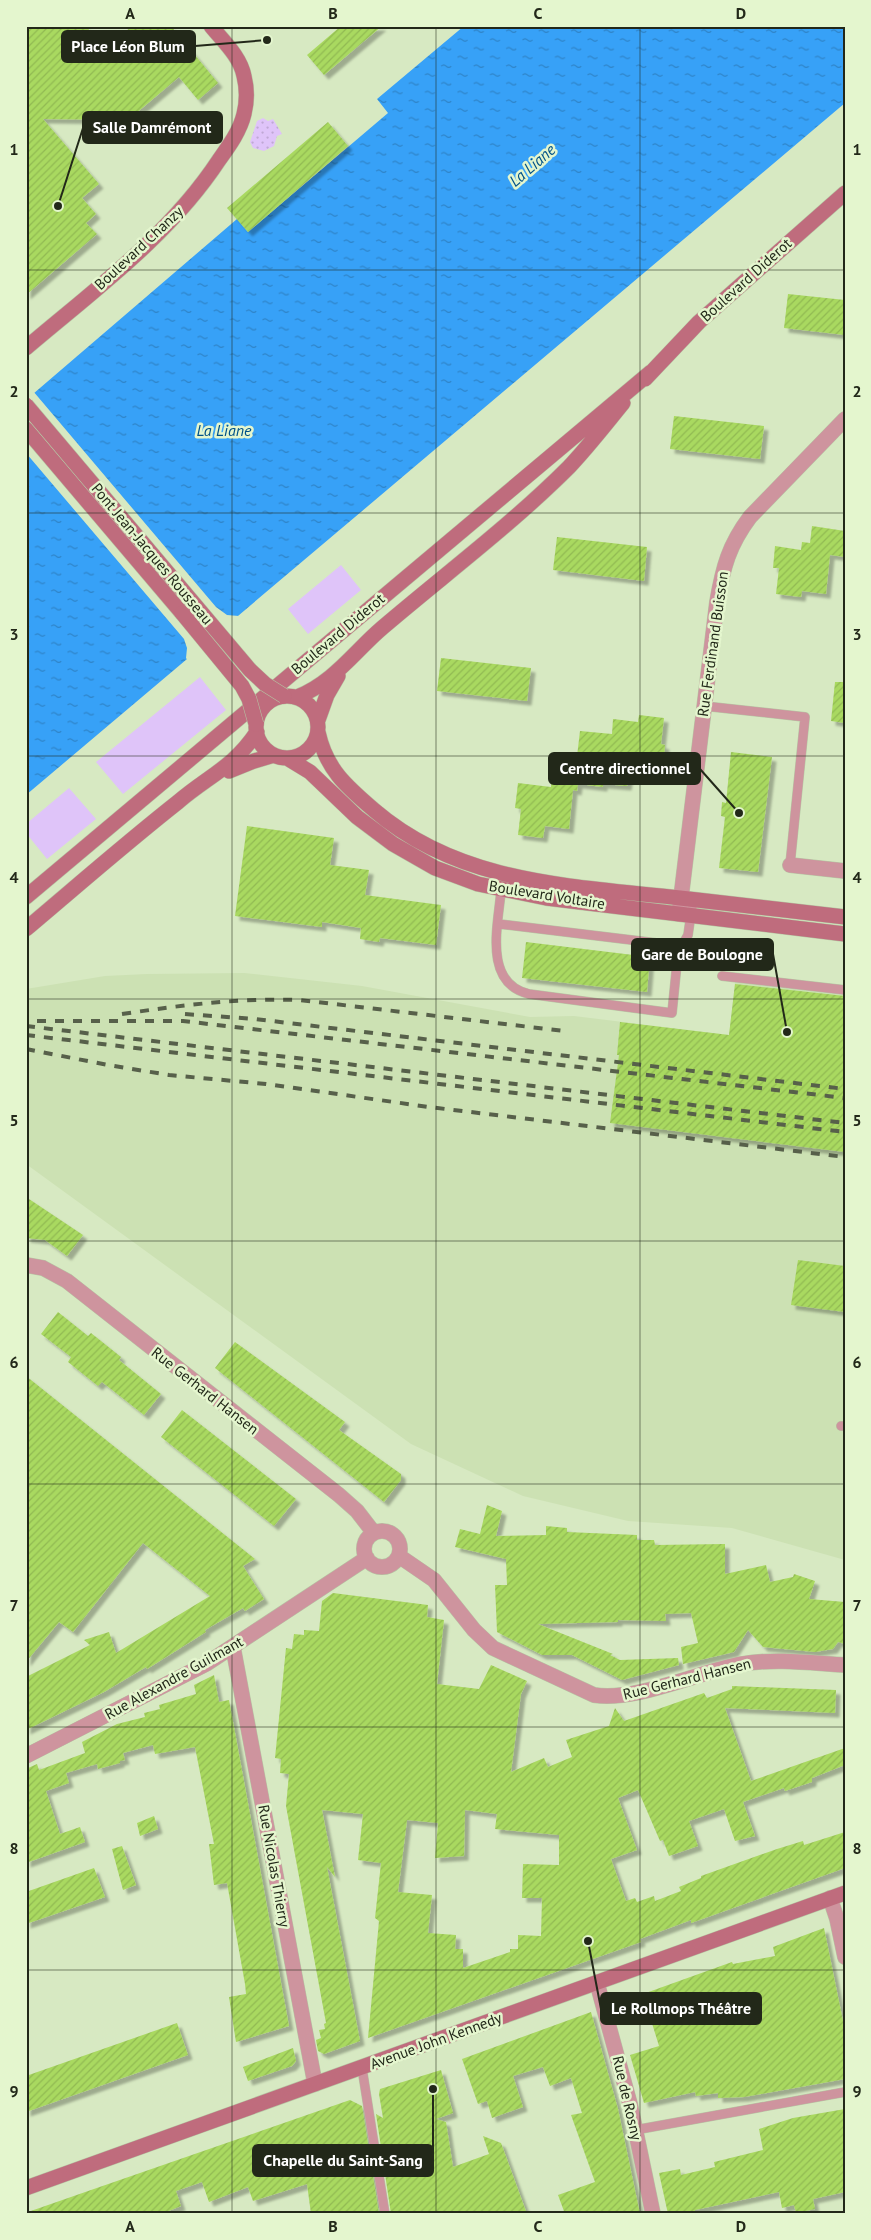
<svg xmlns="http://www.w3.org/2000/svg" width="871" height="2240" font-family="'PT Sans',sans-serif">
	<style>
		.built { fill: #cce1b3 }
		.grass { fill: #dfc4f9 }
		.park { fill: url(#park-dots) }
		.water { fill: url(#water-ripples) }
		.pier { fill: #d7e9c2 }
		.building { fill: url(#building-hatch); fill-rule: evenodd; filter: url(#shadow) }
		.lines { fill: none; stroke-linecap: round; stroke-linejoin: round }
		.lane-casing { stroke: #b6c6a4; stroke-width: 10 }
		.street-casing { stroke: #b6c6a4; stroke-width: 16 }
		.secondary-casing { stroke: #b6c6a4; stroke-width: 16 }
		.lane { stroke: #ce949e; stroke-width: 9 }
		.street { stroke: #ce949e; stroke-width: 15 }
		.secondary { stroke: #bf6c7d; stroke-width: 15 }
		.rail { stroke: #57604a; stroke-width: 4; stroke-dasharray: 9 9; stroke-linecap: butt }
		.secondary-bridge-casing { stroke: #b6c6a4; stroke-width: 16; stroke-linecap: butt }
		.secondary-bridge { stroke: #bf6c7d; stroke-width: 15 }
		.grid { fill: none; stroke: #222819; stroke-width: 1; stroke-opacity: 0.55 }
		.labels { text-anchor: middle; stroke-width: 5; stroke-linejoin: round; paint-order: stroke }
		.street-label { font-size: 15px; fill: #222819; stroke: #e4f6ce }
		.water-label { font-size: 16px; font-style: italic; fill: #005188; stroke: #e4f6ce }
		.leader { fill: none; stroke: #222819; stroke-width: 2 }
		.callout-dot { fill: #222819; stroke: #e4f6ce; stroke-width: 2 }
		.callout { fill: #222819; stroke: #222819; stroke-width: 2 }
		.callout-label { font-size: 16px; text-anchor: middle; font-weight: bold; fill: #fff }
		.neatline { fill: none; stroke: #222819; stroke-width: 2 }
		.grid-label { font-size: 16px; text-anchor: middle; font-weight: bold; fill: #222819 }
	</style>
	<defs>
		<pattern id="park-dots" width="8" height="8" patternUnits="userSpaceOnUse" patternTransform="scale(1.25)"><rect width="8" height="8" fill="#dfc4f9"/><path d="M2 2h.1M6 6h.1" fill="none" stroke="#bfa8d5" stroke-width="1.8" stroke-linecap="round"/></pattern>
		<pattern id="water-ripples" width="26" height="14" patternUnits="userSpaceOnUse" patternTransform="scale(1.25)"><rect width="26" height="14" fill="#37a1f7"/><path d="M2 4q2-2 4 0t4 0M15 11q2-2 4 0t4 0" fill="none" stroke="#2e83c7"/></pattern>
		<pattern id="building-hatch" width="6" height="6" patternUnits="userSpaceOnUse" patternTransform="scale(1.25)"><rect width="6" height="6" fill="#a9d960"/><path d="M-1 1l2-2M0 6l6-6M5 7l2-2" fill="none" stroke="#91ba53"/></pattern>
		<filter id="shadow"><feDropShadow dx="4.5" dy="4.5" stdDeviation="1" flood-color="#0004"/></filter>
	</defs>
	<rect width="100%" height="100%" fill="#d7e9c2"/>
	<!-- built -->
	<path class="built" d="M244,973L362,986L530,1017L574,1016L729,1035L735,982L845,995V1560L732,1528L628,1521L523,1496L411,1444L26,1164V989L105,976L147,974Z"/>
	<!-- grass -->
	<path class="grass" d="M341,565L361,590L308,634L288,609Z
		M200,677L226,710L123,794L96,762Z
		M69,788L96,819L47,859L26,833V824Z"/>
	<!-- park -->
	<path class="park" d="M263,118L268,121L273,119L282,134L277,136L274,146L264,151L253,148L250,142L257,121Z"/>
	<!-- water -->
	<path class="water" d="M464,26H845V103L26,795V400L237,219L248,232L388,113L377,99Z"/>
	<!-- pier -->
	<path class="pier" d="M33,391L216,607L227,615L239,616L241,618L188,661L186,658L187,648L184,639L26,453V397Z"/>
	<!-- building -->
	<path class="building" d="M26,26H86L105,49L132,26H171L218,83L198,100L179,77L128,120L43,119L99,184L82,198L96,214L86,223L97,234L26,295Z
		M341,26H382L324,75L307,55Z
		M328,122L348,146L248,232L227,208Z
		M788,294L845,300V335L784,328Z
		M674,416L764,426L760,459L670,449Z
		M812,526L845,531V557L830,555L826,594L802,591L801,597L776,594L779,568H773L775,546L801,550L802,542L810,543Z
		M557,537L647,547L644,581L553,570Z
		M441,658L531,668L527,701L437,691Z
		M835,682H845V723L831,721Z
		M639,715L664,718L661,744L665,745L663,772L630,770L627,786L603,784V787L578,784L577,791L573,790L569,829L545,826L543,838L518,835L521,809L515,808L518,783L551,787L553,763L576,765L580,731L612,734L613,719L638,722Z
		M731,752L772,757L758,872L719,868L725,817L721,816L722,802L726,803Z
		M247,826L334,838L330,865L369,870L365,895L441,905L436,945L380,938L379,942L360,939L361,928L322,922V927L235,916Z
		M526,942L650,957L647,992L522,978Z
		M735,984L845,996V1152L610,1123L619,1055H617L620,1022L729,1035Z
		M26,1197L83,1235L67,1256L45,1240L26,1238Z
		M798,1260L845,1266V1312L791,1305Z
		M58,1312L88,1336L91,1333L121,1357L119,1360L161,1394L144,1415L102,1382L98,1386L68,1362L71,1357L41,1334Z
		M235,1342L345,1422L339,1430L401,1474V1480L384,1502L215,1368Z
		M26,1376L255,1559L243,1566L264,1599L245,1611L243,1608L205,1630L206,1632L147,1669L146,1667L104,1692L26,1730V1677L90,1645L84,1640L109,1632L116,1653L210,1596L143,1543L73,1632L59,1622L26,1662Z
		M182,1410L296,1499L274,1526L161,1437Z
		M487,1505L502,1511L496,1536L546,1535V1526L567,1528V1532L637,1535V1540H654L655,1545L725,1544V1574L766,1565L770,1582L793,1577L794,1574L815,1581L809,1599L845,1602V1644L838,1642L833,1649L815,1652L763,1647L748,1630L734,1652L683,1664L681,1647L698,1643L691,1613L665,1614L666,1621L618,1620V1622L538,1624L613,1654L610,1655L620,1660L678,1658L679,1665L622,1680L572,1655H542L497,1632L495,1585H507L506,1559L455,1547L460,1529L480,1534Z
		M333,1593L428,1605L427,1617L444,1620L437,1684L479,1689L491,1665L527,1681L521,1694L511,1772L544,1758L548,1767L572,1757L566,1740L609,1726L615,1708L624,1721L704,1693L707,1698L732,1689V1686L836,1690L835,1713L725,1708L751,1781L845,1748V1765L812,1778V1782L785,1791L784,1788L743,1802L755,1836L735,1841L724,1809L689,1821L698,1846L669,1856L663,1840L660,1841L638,1790L618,1798L637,1850L611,1859L626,1901L635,1898L637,1902L654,1896L655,1901L681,1891L679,1887L701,1878V1876L777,1849L803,1841L804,1845L845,1832V1868L691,1923V1920L640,1939L641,1942L368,2038L379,1921L375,1918L381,1863L358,1860L363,1814L322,1810L335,1877L327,1867L360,2041L324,2054L318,2051L316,2040L321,2038L319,2030L325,2029L324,2024L326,2023L286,1806L289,1774L280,1773L281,1759L275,1758L286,1648L292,1649L294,1634L304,1635V1630L319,1631L322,1601ZM465,1810L497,1814L495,1829L559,1835V1865L523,1864L522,1898H542L541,1936L518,1935V1949H510V1952L463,1968V1949H455L456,1935L428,1933L432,1895L398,1892L407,1820L438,1823L435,1858L464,1856Z
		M214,1675L219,1702L229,1700L289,2026L236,2042L229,1997L246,1994L245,1984L227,1883L214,1885L209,1844H214L195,1747L155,1754L153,1745L123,1753L125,1760L120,1761V1763L98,1769L97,1764L66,1773L69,1783L46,1791L60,1834L80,1827L85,1842L26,1863V1769L37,1764L39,1770L85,1753L82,1742L117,1724L145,1717L144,1713L160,1709L159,1705L196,1694L194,1685Z
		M154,1816L158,1829L140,1836L137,1823Z
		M122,1846L136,1885L123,1890L112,1849Z
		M94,1868L105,1897L26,1924V1892Z
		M824,1928L845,2031V2079L744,2097L718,2098V2093L696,2096L695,2092L644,2103L630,2055L659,2046L643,1994L732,1962L733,1964L775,1956L773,1947Z
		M591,2012L618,2109L640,2214H565L558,2195L595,2182L571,2115L582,2113L571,2078L550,2086L543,2067L513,2076L523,2107L492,2118L487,2101L478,2104L462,2059Z
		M177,2023L188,2055L26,2112V2076Z
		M293,2048L296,2061L292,2066L248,2081L243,2067Z
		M441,2070L453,2113L436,2119L446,2122L453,2167L489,2154L483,2136L501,2143L527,2214H391L376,2114L383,2118L379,2094L380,2089Z
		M350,2100L362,2106L379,2214H311L307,2184L253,2201L248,2187L209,2202L202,2182L176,2191L181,2206L161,2214H29L28,2212L91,2190Z
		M845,2109V2192L813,2199L815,2209L796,2213L794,2205L782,2208L779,2192L695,2210V2214H668L659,2173L680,2169L681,2175L715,2167L714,2162L763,2150L759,2129L793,2118Z"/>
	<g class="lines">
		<defs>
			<path id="lane" d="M704,706L805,717L790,865
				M501,891C498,926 483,983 529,994L672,1013L678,953L688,935L693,900
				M499,924L681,946
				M722,976L845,990
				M841,1426H845
				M362,2068L385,2214
				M635,2130L845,2092"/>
			<path id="street" d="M790,865L845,871
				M679,914L717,602C723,567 729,545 750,517L845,419
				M26,1265L43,1268L67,1281L339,1495L357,1511L374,1533
				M364 1549a18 18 0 1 1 36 0a18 18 0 1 1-36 0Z
				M399,1556L434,1580L474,1630L493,1648L594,1695C635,1702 698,1672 742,1664C776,1658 811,1663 845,1665
				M233,1647L315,2084
				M26,1756L206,1664L367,1558
				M830,1898L837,1919L845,1957
				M597,1983L630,2104L653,2214"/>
			<path id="secondary" d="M26,348C94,290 169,236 219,160C229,146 240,131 244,114C247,102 247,88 244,76C240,56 223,41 211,26
				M645,379L699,322L845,193
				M26,429L182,613
				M256 727a31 31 0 1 1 62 0a31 31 0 1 1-62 0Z
				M297,697C333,683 354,652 382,628C444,575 511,525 569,467C588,447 605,425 623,403
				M318,720L327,695L338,676
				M318,732C326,769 346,786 374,810C460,884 572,886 680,898C735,904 790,911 845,917
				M287,758L310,772L357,817L393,844L435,868L478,884L546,898L845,934
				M229,771L254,761L274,755
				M26,897L651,372
				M26,929C77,886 126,843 178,802C208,776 233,768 257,732
				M26,2188L845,1893"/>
		</defs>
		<!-- lane casing -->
		<use href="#lane" class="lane-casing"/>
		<!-- street casing -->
		<use href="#street" class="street-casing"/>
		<!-- secondary casing -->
		<use href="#secondary" class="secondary-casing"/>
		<!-- lane -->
		<use href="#lane" class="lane"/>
		<!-- street -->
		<use href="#street" class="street"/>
		<!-- secondary -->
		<use href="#secondary" class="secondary"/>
		<!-- rail -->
		<path class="rail" d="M122,1014C183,1005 237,998 300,1000L564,1031
			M185,1014L255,1019L845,1089
			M37,1021H183L845,1098
			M26,1026L845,1123
			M26,1035L845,1132
			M26,1049L108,1065L169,1075L266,1084L429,1107L845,1157"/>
		<defs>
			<path id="secondary-bridge" d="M26,405L250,670L265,684L284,696
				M182,613L242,686L249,699L256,724"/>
		</defs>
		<!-- secondary-bridge casing -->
		<use href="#secondary-bridge" class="secondary-bridge-casing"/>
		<!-- secondary-bridge -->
		<use href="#secondary-bridge" class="secondary-bridge"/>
	</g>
	<!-- grid -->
	<path class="grid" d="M232,26V2214M436,26V2214M640,26V2214M26,270H845M26,513H845M26,756H845M26,999H845M26,1241H845M26,1484H845M26,1727H845M26,1970H845"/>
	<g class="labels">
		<!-- street labels -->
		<g class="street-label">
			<text transform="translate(139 248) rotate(-43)" y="5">Boulevard Chanzy</text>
			<text transform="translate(746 280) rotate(-42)" y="5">Boulevard Diderot</text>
			<text transform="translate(152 554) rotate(50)" y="5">Pont Jean-Jacques Rousseau</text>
			<text transform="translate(338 634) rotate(-40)" y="5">Boulevard Diderot</text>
			<text transform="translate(713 644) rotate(-82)" y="5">Rue Ferdinand Buisson</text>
			<text transform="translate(547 895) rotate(9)" y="5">Boulevard Voltaire</text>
			<text transform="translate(205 1391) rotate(38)" y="5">Rue Gerhard Hansen</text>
			<text transform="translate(174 1678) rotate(-29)" y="5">Rue Alexandre Guilmant</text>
			<text transform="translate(687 1679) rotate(-14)" y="5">Rue Gerhard Hansen</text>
			<text transform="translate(274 1866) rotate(80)" y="5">Rue Nicolas Thierry</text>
			<text transform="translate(436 2041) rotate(-20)" y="5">Avenue John Kennedy</text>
			<text transform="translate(627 2098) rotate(77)" y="5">Rue de Rosny</text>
		</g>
		<!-- water labels -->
		<g class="water-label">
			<text transform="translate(532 165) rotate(-41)" y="6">La Liane</text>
			<text x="224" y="436">La Liane</text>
		</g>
	</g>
	<!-- callouts -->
	<path class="leader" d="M267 40L195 46M58 206L83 128M739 813L700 769M787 1032L773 954M588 1941L601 2009M433 2089L433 2160"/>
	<g class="callout-dot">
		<circle cx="267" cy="40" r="5"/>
		<circle cx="58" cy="206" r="5"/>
		<circle cx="739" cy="813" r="5"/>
		<circle cx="787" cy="1032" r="5"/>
		<circle cx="588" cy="1941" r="5"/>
		<circle cx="433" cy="2089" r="5"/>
	</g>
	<g class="callout">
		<rect x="62" y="31" width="133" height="31" rx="5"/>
		<rect x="83" y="112" width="139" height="31" rx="5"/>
		<rect x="549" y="753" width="151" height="31" rx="5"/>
		<rect x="632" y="939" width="141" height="31" rx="5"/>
		<rect x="601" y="1993" width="160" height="31" rx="5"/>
		<rect x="253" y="2145" width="180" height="31" rx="5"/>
	</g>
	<g class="callout-label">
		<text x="128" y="52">Place Léon Blum</text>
		<text x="152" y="133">Salle Damrémont</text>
		<text x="625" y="774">Centre directionnel</text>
		<text x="702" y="960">Gare de Boulogne</text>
		<text x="681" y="2014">Le Rollmops Théâtre</text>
		<text x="343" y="2166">Chapelle du Saint-Sang</text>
	</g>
	<!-- border -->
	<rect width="871" height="2240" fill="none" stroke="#e4f6ce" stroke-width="55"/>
	<rect x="28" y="28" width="816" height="2184" class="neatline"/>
	<g class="grid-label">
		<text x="130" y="19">A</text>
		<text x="333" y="19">B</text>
		<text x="538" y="19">C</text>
		<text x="741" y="19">D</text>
		<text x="14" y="155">1</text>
		<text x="857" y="155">1</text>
		<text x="14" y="397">2</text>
		<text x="857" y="397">2</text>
		<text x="14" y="640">3</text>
		<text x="857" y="640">3</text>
		<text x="14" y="883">4</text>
		<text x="857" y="883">4</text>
		<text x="14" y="1126">5</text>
		<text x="857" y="1126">5</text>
		<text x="14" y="1368">6</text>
		<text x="857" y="1368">6</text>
		<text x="14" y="1611">7</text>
		<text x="857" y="1611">7</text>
		<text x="14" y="1854">8</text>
		<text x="857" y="1854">8</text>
		<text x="14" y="2097">9</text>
		<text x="857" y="2097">9</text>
		<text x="130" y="2232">A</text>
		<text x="333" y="2232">B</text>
		<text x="538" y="2232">C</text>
		<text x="741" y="2232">D</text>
	</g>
</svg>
